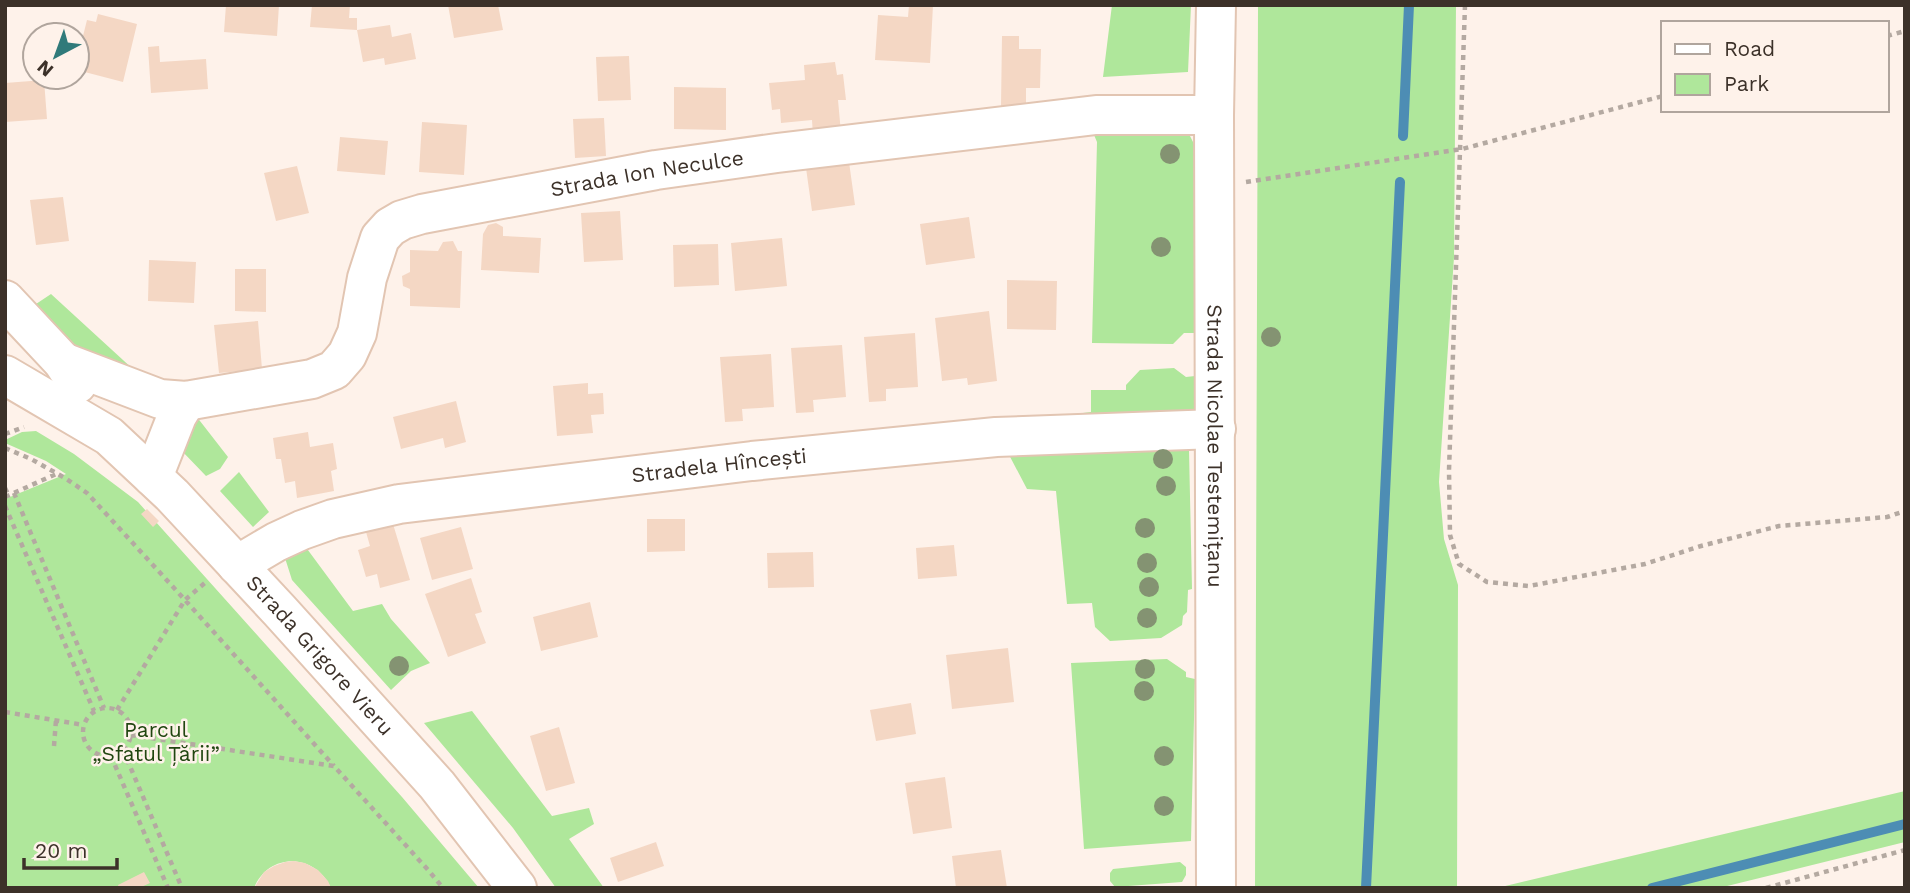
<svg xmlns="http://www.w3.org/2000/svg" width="1910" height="893" font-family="'Work Sans',sans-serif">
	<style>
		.green { fill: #afe79b }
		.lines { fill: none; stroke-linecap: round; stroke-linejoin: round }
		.stream { stroke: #4d8db4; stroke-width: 10 }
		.building { fill: #f4d7c4 }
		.minor-casing { stroke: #e2c5b2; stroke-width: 42 }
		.major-casing { stroke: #e2c5b2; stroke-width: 42 }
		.path { stroke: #b4a9a1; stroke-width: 4.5; stroke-dasharray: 5 5; stroke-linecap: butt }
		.minor { stroke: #fff; stroke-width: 38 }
		.major { stroke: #fff; stroke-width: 38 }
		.tree { fill: #849372 }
		.labels { text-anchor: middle; stroke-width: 5; stroke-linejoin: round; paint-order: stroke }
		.street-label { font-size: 21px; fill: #3c3129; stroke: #fef2ea }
		.park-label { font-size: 21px; fill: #204610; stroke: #fef2ea }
	</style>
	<rect width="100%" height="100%" fill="#fef2ea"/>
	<!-- green -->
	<path class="green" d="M1112,5H1191L1188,72L1103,77Z
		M1258,5H1456L1454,257L1439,482L1444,539L1458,585L1457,888H1255Z
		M1089,123L1174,128L1190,136L1194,144V333H1184L1173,344L1092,343L1097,142Z
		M51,294L147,382L87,360L36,304Z
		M1174,368L1186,377L1195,376L1196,405L1192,415L1009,422L1091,412V390H1126V385L1140,370Z
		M193,412L228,457L220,469L206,476L181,450Z
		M36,431L74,454L138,502L402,797L479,888H331C315,853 269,852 254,888H5V499L66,474L46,461L5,443V440L22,432Z
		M1178,441L1189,450L1192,589L1188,590L1187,612L1183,616L1182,625L1161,638L1110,641L1095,627L1092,603L1067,604L1056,491L1027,489L1007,451Z
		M239,472L269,512L253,527L220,491Z
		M299,538L353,611L382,604L391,619L430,663L411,671L391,690L292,580L285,558Z
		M1167,659L1186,672V677L1195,679L1191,841L1084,849L1071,663Z
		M472,711L552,816L589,808L594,824L569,839L604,888H556L513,828L424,723Z
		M1905,791V842L1719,888H1497Z
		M1180,862L1186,867V875L1182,882L1115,887L1110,881V873L1113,869Z"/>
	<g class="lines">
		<!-- stream -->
		<path class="stream" d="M1403,136L1409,5
			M1366,888L1400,182
			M1652,888L1905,824"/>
	</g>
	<!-- building -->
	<path class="building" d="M226,5H279L277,36L224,32Z
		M312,5H350L349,18H357V30L310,27Z
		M448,5H498L503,30L454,38Z
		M909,5H933L930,63L875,60L878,15L908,17Z
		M98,14L137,24L123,82L77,70V60L87,20L96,22Z
		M390,25L392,37L411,33L416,59L385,65L384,58L363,62L357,30Z
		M1002,36H1019V49H1041L1040,88H1026V106H1001Z
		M159,46L160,62L206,59L208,89L151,93L148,47Z
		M629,56L631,100L598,101L596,57Z
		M835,62L837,75L843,74L846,100H838L841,133L813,136L812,120L781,123L780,109L772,110L769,83L805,80L804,65Z
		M44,80L47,119L5,122V83Z
		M674,87L726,88V130L674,129Z
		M604,118L606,156L575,158L573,119Z
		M422,122L467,125L464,175L419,172Z
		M340,137L388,141L385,175L337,171Z
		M849,162L855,205L812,211L806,168Z
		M297,166L309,213L276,221L264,173Z
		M63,197L69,241L36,245L30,200Z
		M620,211L623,260L584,262L581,213Z
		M969,217L975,258L926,265L920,224Z
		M496,223L503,227V236L541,238L539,273L481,270L483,234L488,225Z
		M782,238L787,286L735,291L731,243Z
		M453,241L458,251H462L460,308L410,306V289L403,286L402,276L410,272V250L438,251L443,242Z
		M718,244L719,285L674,287L673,245Z
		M149,260L196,262L194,303L148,301Z
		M235,269H266V312L235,311Z
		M1007,280L1057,281L1056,330L1007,329Z
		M989,311L997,381L968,385L967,378L942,381L935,318Z
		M258,321L262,369L219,373L214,325Z
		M915,333L918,387L886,389V401L869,402L864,337Z
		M842,345L846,397L813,400L814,412L796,413L791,348Z
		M771,354L774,407L742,409L743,421L725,422L720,357Z
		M588,383V394L603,393L604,414L591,415L593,433L557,436L553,386Z
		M456,401L466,442L445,448L443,438L401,449L393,417Z
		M308,432L310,447L333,443L337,469L331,471L334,491L297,498L295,481L285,483L281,459H276L273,438Z
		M147,509L159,521L153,527L141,514Z
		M647,519H685V551L647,552Z
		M393,524L410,580L380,588L377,574L366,577L358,550L370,546L366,532Z
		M461,527L473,569L432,580L420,538Z
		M954,545L957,576L918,579L916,548Z
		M813,552L814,587L768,588L767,553Z
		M471,578L482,612L475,614L486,643L448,657L425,594Z
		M590,602L598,637L541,651L533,617Z
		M1008,648L1014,702L952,709L946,655Z
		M911,703L916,734L876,741L870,710Z
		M559,727L575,783L546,791L530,736Z
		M945,777L952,828L913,834L905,783Z
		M656,842L664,866L618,882L610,858Z
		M1001,850L1007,888H956L952,856Z
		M294,861L305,863L318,870L328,881L331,888H254L264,872L274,866L285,862Z
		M144,872L150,883L139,888H119L118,885Z"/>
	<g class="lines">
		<defs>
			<g id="minor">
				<path d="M5,300L63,362L77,384"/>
				<path id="s1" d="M63,362L160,399L186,401L312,379L334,370L347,355L357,333L367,278L380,238L390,227L402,220L422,214L656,170L777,153L1096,115H1214"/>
				<path id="s2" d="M5,375L109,436L172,495L280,611L437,785L517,888"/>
				<path d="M153,477L177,416L186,401"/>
				<path id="s3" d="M237,565L276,542L302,530L333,519L399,504L752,461L996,437L1216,429"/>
			</g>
			<g id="major">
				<path id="s4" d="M1216,5L1214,115L1216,888"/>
			</g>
		</defs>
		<!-- minor casing -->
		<use href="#minor" class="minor-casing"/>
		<!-- major casing -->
		<use href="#major" class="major-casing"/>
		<!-- path -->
		<path class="path" d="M1465,5L1449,470L1450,535L1459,564L1487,582L1529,586L1645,564L1701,546L1779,526L1887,517L1905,511
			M1887,36L1905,31
			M1246,182L1462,149L1663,96
			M5,434L24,427
			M5,448L31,459L65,478L87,493L185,600L334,766
			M5,488L9,496
			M14,493L104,708
			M5,497L56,474
			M5,506L94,711
			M83 732a24 24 0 1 1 48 0a24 24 0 1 1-48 0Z
			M117,710L185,600L206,582
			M5,712L84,725
			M131,735L334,766L429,871L443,888
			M54,746L56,720
			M123,750L182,888
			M111,756L168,888
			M1766,888L1905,850"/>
		<!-- minor -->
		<use href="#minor" class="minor"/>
		<!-- major -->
		<use href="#major" class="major"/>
	</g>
	<!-- trees -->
	<g class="tree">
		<circle cx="1170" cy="154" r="10"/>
		<circle cx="1161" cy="247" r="10"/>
		<circle cx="1271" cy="337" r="10"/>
		<circle cx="1163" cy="459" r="10"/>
		<circle cx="1166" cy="486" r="10"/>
		<circle cx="1145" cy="528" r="10"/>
		<circle cx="1147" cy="563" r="10"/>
		<circle cx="1149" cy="587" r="10"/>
		<circle cx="1147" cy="618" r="10"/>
		<circle cx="399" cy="666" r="10"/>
		<circle cx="1145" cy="669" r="10"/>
		<circle cx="1144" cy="691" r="10"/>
		<circle cx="1164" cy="756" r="10"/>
		<circle cx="1164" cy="806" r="10"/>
	</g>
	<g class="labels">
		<!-- street labels -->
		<g class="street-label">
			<text dy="7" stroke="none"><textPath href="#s1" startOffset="702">Strada Ion Neculce</textPath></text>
			<text dy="7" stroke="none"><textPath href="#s4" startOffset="441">Strada Nicolae Testemițanu</textPath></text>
			<text dy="7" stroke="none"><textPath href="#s3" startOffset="497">Stradela Hîncești</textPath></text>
			<text dy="7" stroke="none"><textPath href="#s2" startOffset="425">Strada Grigore Vieru</textPath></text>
		</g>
		<!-- park labels -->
		<g class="park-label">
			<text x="156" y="737">Parcul<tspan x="156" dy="24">„Sfatul Țării”</tspan></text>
		</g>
	</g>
	<!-- border -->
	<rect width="1910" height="893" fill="none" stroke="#3c3129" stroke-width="14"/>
	<!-- legend -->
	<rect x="1661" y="21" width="228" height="91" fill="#fef2ea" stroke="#b0a59d" stroke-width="2"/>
	<rect x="1675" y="44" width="35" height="10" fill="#ffffff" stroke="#b0a59d" stroke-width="2"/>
	<text x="1724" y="56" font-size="21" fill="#3c3129">Road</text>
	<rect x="1675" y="74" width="35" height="21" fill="#afe79b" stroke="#b0a59d" stroke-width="2"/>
	<text x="1724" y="91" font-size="21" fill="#3c3129">Park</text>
	<!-- north arrow -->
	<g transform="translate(56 56) rotate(221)"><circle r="33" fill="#fef2ea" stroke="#b0a59d" stroke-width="2"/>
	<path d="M0-5L12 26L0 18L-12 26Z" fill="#307a7a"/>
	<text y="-10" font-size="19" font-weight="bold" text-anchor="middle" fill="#3c3129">N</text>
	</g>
	<!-- scale -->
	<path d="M24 858v10h93v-10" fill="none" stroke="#3c3129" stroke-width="3.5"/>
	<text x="35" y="858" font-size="21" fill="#3c3129" stroke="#fef2ea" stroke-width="5" paint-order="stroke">20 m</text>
</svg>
